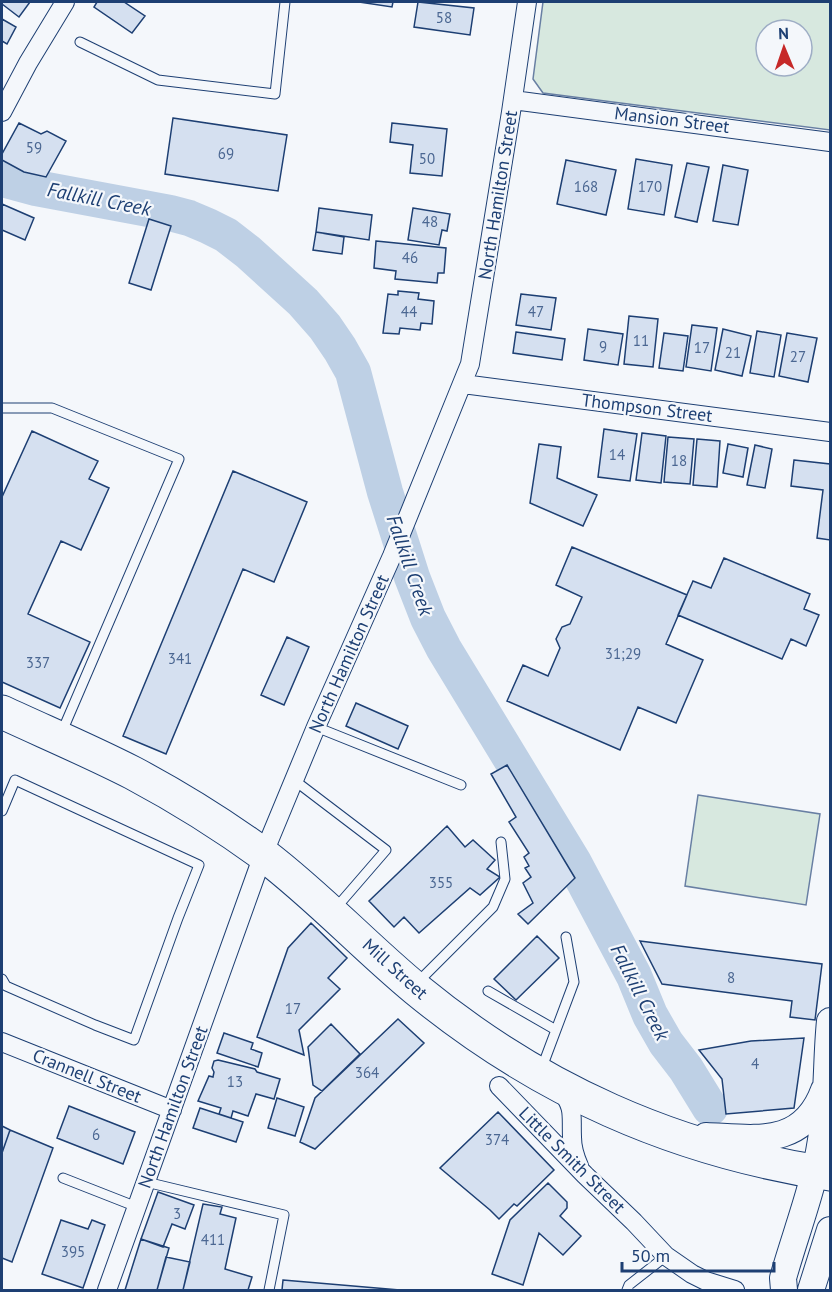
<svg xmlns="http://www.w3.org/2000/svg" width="832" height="1292" font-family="'PT Sans',sans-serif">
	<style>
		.green { fill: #d7e8df; stroke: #687fa3; stroke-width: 1.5; fill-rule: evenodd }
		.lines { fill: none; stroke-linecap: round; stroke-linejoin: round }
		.river { stroke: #bed0e5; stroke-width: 36 }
		.building { fill: #d5e0f0; stroke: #1d3f73; stroke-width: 1.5 }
		.lane-casing { stroke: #1d3f73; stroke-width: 11 }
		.street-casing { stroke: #1d3f73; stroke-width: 20 }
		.secondary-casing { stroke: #1d3f73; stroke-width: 28 }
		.highway-casing { stroke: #1d3f73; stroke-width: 35 }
		.lane { stroke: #f4f7fb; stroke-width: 9 }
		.street { stroke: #f4f7fb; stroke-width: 18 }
		.secondary { stroke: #f4f7fb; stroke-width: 26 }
		.highway { stroke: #f4f7fb; stroke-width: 33 }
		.labels { text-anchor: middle; stroke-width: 4.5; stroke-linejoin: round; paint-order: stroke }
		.number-label { font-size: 15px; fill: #4b6792 }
		.street-label { font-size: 18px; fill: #1d3f73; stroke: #f4f7fb }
		.water-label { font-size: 20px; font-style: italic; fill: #1d3f73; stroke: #f4f7fb }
	</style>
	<rect width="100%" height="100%" fill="#f4f7fb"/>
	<!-- green -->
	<path class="green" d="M543,2H830V130L543,93L533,79ZM766,30H802V66H766Z
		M698,795L820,814L806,905L685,886Z"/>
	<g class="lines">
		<!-- river -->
		<path class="river" d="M2,179L36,188L170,213L189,218L208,226L226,235L248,252L303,302L325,327L340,349L353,372L385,492L412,577L428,618L444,649L573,861L634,976L650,1015L666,1043L686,1069L710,1108"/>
	</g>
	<!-- building -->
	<path class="building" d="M2,2H30L19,17L2,4Z
		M97,2H124L145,16L132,33L94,7Z
		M359,2H393L392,7Z
		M418,2L474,8L470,35L414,27Z
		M2,19L16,27L7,44L2,41Z
		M173,118L287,135L278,191L165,174Z
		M19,123L41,134L47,131L66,141L46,177L24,172L2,160V154Z
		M392,123L447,129L442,176L410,173L413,145L390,142Z
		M636,159L672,165L664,215L628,209Z
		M566,160L616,170L606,215L557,204Z
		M687,163L709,167L697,222L675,217Z
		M723,165L748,170L738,225L713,221Z
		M2,204L34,218L25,240L2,230Z
		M319,208L372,215L369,240L316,232Z
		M413,208L450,214L447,231L442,230L439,245L408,240Z
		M149,219L171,226L151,290L129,283Z
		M316,232L344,237L342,254L313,250Z
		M376,241L446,248L444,273H438L437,283L395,279L396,271L374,268Z
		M398,291L419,293L418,299L434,301L432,324L421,323L420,330L400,328L399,334L383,333L388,294L398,295Z
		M521,294L556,298L551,330L516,325Z
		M629,316L658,319L653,367L624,364Z
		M692,325L717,328L711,371L686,367Z
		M588,329L623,334L618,365L584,360Z
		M723,329L751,336L742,376L715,370Z
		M757,331L781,335L774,377L750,373Z
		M516,332L565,339L562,360L513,353Z
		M664,333L688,336L683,371L659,368Z
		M787,333L817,338L808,382L779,376Z
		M604,429L637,434L630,481L598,477Z
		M32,431L98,461L89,479L109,488L81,550L61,541L28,614L90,642L60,708L2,682V497Z
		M642,433L666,436L661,483L636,480Z
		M668,437L694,439L690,484L664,482Z
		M697,439L720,441L717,487L693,485Z
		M539,444L561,447L557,478L597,495L583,526L530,503Z
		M728,444L748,448L743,477L723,473Z
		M755,445L772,449L765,488L747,485Z
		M794,460L830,464V540L817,538L823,490L791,486Z
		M233,471L307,502L274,582L243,569L166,754L123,736Z
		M572,547L687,595L666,644L703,660L676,723L638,707L620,750L507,701L523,665L548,676L560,648L556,639L562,627L570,624L582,597L556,585Z
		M724,558L810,594L804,609L819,615L806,646L791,639L782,659L678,615L693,581L711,588Z
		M287,637L309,647L284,705L261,695Z
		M356,703L408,726L398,749L346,726Z
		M507,765L575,878L528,924L518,914L533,903L523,883L531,877L525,868L529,866L524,857L529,853L509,822L516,817L491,774Z
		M447,826L465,847L473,840L495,860L487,869L500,877L480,895L470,888L419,933L404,917L394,927L369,901Z
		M311,923L347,958L328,978L340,989L299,1030L304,1055L257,1037L288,948Z
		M537,936L559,958L516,1000L494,979Z
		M640,941L822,964L815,1020L790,1017L792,1001L662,984Z
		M398,1019L424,1043L315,1149L300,1142L315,1098Z
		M331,1024L360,1054L322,1091L313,1085L308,1047Z
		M224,1033L253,1043L251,1049L262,1053L258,1067L217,1053Z
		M804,1038L794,1108L726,1114L722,1079L699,1050L751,1041Z
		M218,1060L255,1069L257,1072L280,1079L274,1099L256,1094L248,1116L233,1111L231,1118L219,1114L221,1108L198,1101L209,1076L213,1077L214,1072L212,1068L214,1061Z
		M277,1098L304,1107L295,1136L268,1128Z
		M69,1106L135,1132L123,1164L57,1138Z
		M200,1108L243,1122L236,1142L193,1128Z
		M498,1112L554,1170L517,1206L514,1204L499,1219L490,1210L440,1168Z
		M2,1126L10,1130L2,1153Z
		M10,1130L53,1148L12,1262L2,1258V1153Z
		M548,1183L567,1202V1208L560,1216L581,1236L563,1255L539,1233L523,1285L492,1274L510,1220Z
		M158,1192L194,1205L185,1229L172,1224L163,1247L141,1239Z
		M203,1204L222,1207L220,1214L236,1218L225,1269L252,1277L248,1290H183Z
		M61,1220L88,1229L92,1220L105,1225L83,1288L42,1274Z
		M141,1239L169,1248L157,1290H125Z
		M166,1257L190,1262L183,1290H157Z
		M283,1280L400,1290H282Z"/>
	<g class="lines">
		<defs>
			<path id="lane" d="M80,42L158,80L275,94L285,2
				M2,408H52L179,459L61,734
				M316,727L461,785
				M294,780L386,850L335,909
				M2,811L15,780L199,865L178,918L134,1040L95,1025L6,986L2,979
				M417,983L493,907L505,879L501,842
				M488,991L556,1030
				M541,1070L574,982L566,937
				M63,1178L137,1207
				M146,1182L284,1215L269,1290
				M627,1290L629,1285L666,1256"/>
			<path id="street" d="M513,100L830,142
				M2,112L28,63L65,2
				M463,384L830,432
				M2,1042L172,1110
				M499,1086L585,1175L634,1222L666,1256L692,1274L706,1281L735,1290
				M561,1090C575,1109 571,1115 572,1137C572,1147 575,1157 579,1166
				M107,1290L263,855L316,727L392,556L470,364L511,112L527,2"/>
			<path id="secondary" d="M706,1136C756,1138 803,1148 824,1090
				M784,1290L783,1278C796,1232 814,1187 821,1140C828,1100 826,1060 830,1021
				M811,1290L830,1230"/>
			<path id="highway" d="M2,712C45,732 90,751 133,773C178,797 223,825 264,855C318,896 364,946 416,989C539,1090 674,1150 830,1174"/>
		</defs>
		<!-- lane casing -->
		<use href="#lane" class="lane-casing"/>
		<!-- street casing -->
		<use href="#street" class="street-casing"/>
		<!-- secondary casing -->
		<use href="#secondary" class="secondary-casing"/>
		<!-- highway casing -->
		<use href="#highway" class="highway-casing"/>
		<!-- lane -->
		<use href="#lane" class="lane"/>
		<!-- street -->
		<use href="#street" class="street"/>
		<!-- secondary -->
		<use href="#secondary" class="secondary"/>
		<!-- highway -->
		<use href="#highway" class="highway"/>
	</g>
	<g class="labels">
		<!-- number labels -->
		<g class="number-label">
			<text x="444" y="23">58</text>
			<text x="34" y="153">59</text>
			<text x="226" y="159">69</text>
			<text x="427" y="164">50</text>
			<text x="586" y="192">168</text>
			<text x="650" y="192">170</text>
			<text x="430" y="227">48</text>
			<text x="410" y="263">46</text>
			<text x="409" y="317">44</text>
			<text x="536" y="317">47</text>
			<text x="641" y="346">11</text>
			<text x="603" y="352">9</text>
			<text x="702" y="353">17</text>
			<text x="733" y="358">21</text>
			<text x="798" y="362">27</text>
			<text x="617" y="460">14</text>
			<text x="679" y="466">18</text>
			<text x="623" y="659">31;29</text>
			<text x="180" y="664">341</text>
			<text x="38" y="668">337</text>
			<text x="441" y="888">355</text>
			<text x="731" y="983">8</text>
			<text x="293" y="1014">17</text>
			<text x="755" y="1069">4</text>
			<text x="367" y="1078">364</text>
			<text x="235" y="1087">13</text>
			<text x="96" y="1140">6</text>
			<text x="497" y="1145">374</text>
			<text x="177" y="1219">3</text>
			<text x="213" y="1245">411</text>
			<text x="73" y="1257">395</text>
		</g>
		<!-- street labels -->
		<g class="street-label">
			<text transform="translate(672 120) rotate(7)" y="6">Mansion Street</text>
			<text transform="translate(498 195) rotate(-81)" y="6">North Hamilton Street</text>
			<text transform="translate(647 408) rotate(7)" y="6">Thompson Street</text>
			<text transform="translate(349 654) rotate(-66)" y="6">North Hamilton Street</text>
			<text transform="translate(395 969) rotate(42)" y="6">Mill Street</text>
			<text transform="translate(87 1076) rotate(22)" y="6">Crannell Street</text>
			<text transform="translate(173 1107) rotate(-70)" y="6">North Hamilton Street</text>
			<text transform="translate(572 1160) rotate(45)" y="6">Little Smith Street</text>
		</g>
		<!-- water labels -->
		<g class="water-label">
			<text transform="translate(99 199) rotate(11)" y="7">Fallkill Creek</text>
			<text transform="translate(410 565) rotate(71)" y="7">Fallkill Creek</text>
			<text transform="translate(640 992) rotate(63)" y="7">Fallkill Creek</text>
		</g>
	</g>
	<!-- border -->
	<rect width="832" height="1292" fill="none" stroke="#1d3f73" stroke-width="6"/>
	<!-- north arrow -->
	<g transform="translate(784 48) rotate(358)"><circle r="28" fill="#f4f7fb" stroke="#9eadc5" stroke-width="1.5"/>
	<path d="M0-4.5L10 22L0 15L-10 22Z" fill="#c62828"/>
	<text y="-9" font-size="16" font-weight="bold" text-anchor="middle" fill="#1d3f73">N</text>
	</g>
	<!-- scale -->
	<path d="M622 1262v9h152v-9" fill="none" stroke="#1d3f73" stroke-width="3"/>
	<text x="631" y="1262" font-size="18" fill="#1d3f73" stroke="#f4f7fb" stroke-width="4.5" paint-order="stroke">50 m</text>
</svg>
